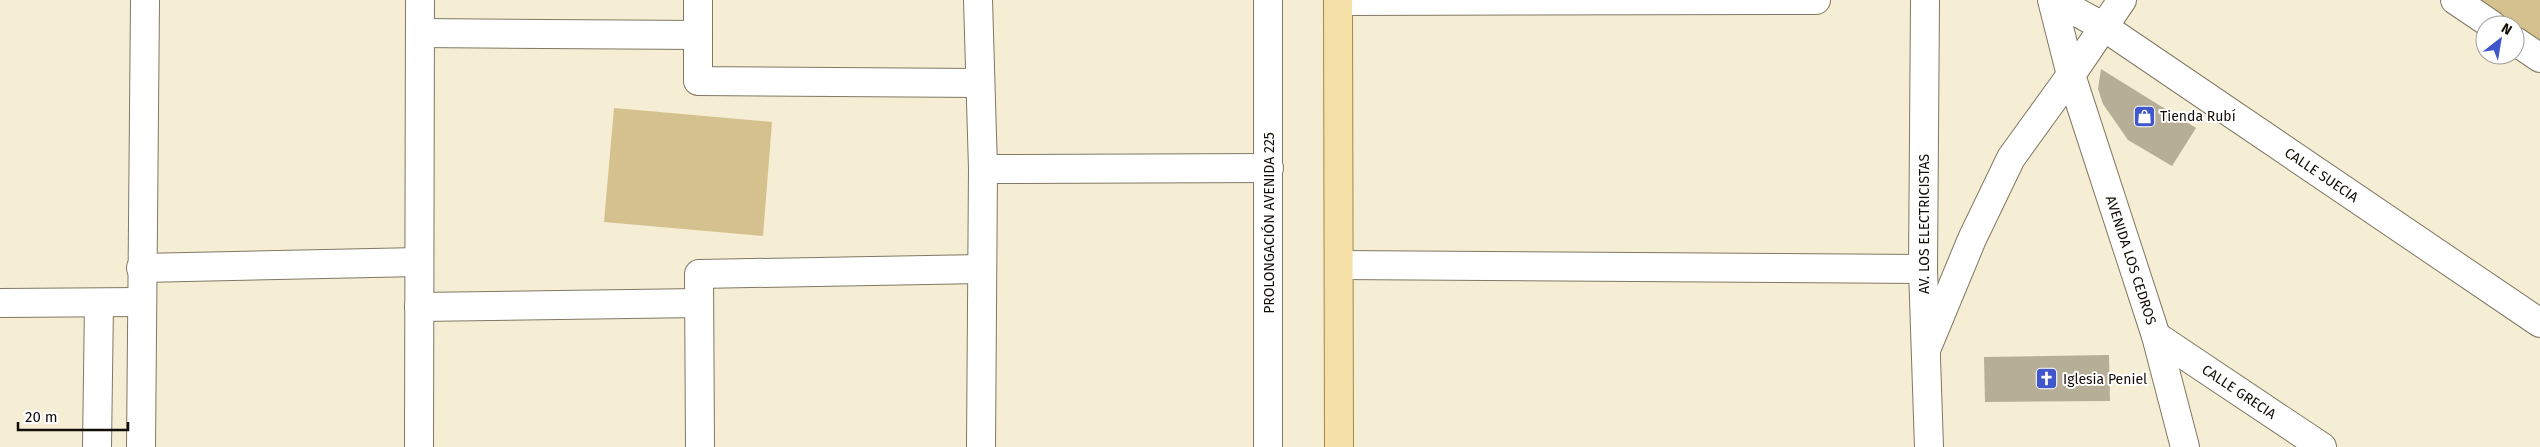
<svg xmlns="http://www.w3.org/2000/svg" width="2540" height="447" font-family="'Fira Sans',sans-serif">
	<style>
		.green { fill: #d4c18d }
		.building { fill: #b7ae98 }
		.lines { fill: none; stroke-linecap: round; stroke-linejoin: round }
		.minor-casing { stroke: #807863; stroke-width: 30 }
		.tertiary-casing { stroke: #807863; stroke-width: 30 }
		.primary-casing { stroke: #a18a48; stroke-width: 30 }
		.minor { stroke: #fff; stroke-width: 28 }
		.tertiary { stroke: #fff; stroke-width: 28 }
		.primary { stroke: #f5e0a7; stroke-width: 28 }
		.labels { text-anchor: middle; stroke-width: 4; stroke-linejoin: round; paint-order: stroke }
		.poi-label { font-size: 14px; fill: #110e06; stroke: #fff; text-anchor: start }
		.street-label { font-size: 14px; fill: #110e06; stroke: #fff }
	</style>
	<rect width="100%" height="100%" fill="#f6edd5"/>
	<!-- green -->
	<path class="green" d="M2478,0H2540V41Z
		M614,108L772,122L763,236L604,222Z"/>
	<!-- building -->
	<path class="building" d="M2101,69L2196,128L2172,166L2128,140L2103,104L2098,89Z
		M2109,355L2110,401L1985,402L1984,357Z"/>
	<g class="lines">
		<defs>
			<g id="minor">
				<path d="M698,0V81L980,83"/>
				<path d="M978,0L983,169L981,447"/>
				<path d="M1925,0L1923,269L1929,447"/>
				<path id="s1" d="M2052,0L2071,75L2156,336L2185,447"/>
				<path id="s2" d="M2055,0L2104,27L2540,323"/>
				<path d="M2455,0L2492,25"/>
				<path d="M1338,1L1816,0"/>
				<path d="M420,33L698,35"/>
				<path d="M2515,41L2540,58"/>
				<path d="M983,169L1269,168"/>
				<path d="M1339,265L1923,269"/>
				<path d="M141,268L419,262"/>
				<path d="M0,303L141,302"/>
				<path d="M419,307L699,303"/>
				<path id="s3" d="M2156,336L2322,447"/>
				<path d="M97,447L99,303"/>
				<path d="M141,447L145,0"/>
				<path d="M419,447L420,0"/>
				<path d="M700,447L699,274L982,269"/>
				<path d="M1268,447V0"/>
			</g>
			<path id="tertiary" d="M1926,350L1972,239L2011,158L2071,75L2122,0"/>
			<path id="primary" d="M1338,0L1339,447"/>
		</defs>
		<!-- minor casing -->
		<use href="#minor" class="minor-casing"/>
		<!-- tertiary casing -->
		<use href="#tertiary" class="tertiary-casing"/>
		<!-- primary casing -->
		<use href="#primary" class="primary-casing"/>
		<!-- minor -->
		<use href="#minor" class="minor"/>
		<!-- tertiary -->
		<use href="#tertiary" class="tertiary"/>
		<!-- primary -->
		<use href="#primary" class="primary"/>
	</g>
	<!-- icons -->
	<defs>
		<symbol id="shop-square" viewBox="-11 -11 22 22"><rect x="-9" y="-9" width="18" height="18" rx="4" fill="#3f57ca" stroke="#fff"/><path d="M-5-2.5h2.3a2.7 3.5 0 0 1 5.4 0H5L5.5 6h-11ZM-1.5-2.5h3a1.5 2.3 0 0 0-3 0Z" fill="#fff"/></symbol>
		<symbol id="church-square" viewBox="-11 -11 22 22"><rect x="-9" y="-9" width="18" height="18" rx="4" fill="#3f57ca" stroke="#fff"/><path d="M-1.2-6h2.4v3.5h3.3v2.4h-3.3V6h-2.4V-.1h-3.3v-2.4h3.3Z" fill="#fff"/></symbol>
	</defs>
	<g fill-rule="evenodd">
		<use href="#shop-square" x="2132" y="104" width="25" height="25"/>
		<use href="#church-square" x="2034" y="366" width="25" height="25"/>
	</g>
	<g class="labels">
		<!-- poi labels -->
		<g class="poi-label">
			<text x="2160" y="121">Tienda Rubí</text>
			<text x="2063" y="384">Iglesia Peniel</text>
		</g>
		<!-- street labels -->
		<g class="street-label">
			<text dy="5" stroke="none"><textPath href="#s2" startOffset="319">CALLE SUECIA</textPath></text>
			<text transform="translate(1269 223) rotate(-90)" y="5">PROLONGACIÓN AVENIDA 225</text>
			<text transform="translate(1924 224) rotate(-90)" y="5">AV. LOS ELECTRICISTAS</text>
			<text dy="5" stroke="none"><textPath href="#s1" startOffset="272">AVENIDA LOS CEDROS</textPath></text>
			<text dy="5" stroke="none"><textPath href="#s3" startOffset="100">CALLE GRECIA</textPath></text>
		</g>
	</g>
	<!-- north arrow -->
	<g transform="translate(2500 40) rotate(31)"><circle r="24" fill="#ffffff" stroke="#a09f9b"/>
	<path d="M0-4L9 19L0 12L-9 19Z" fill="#3f57ca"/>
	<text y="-8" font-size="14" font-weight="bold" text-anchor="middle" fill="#110e06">N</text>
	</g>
	<!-- scale -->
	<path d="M18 422v8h110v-8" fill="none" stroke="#110e06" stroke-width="2.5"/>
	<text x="25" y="422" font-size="15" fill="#110e06" stroke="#ffffff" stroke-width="4" paint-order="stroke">20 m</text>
</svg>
